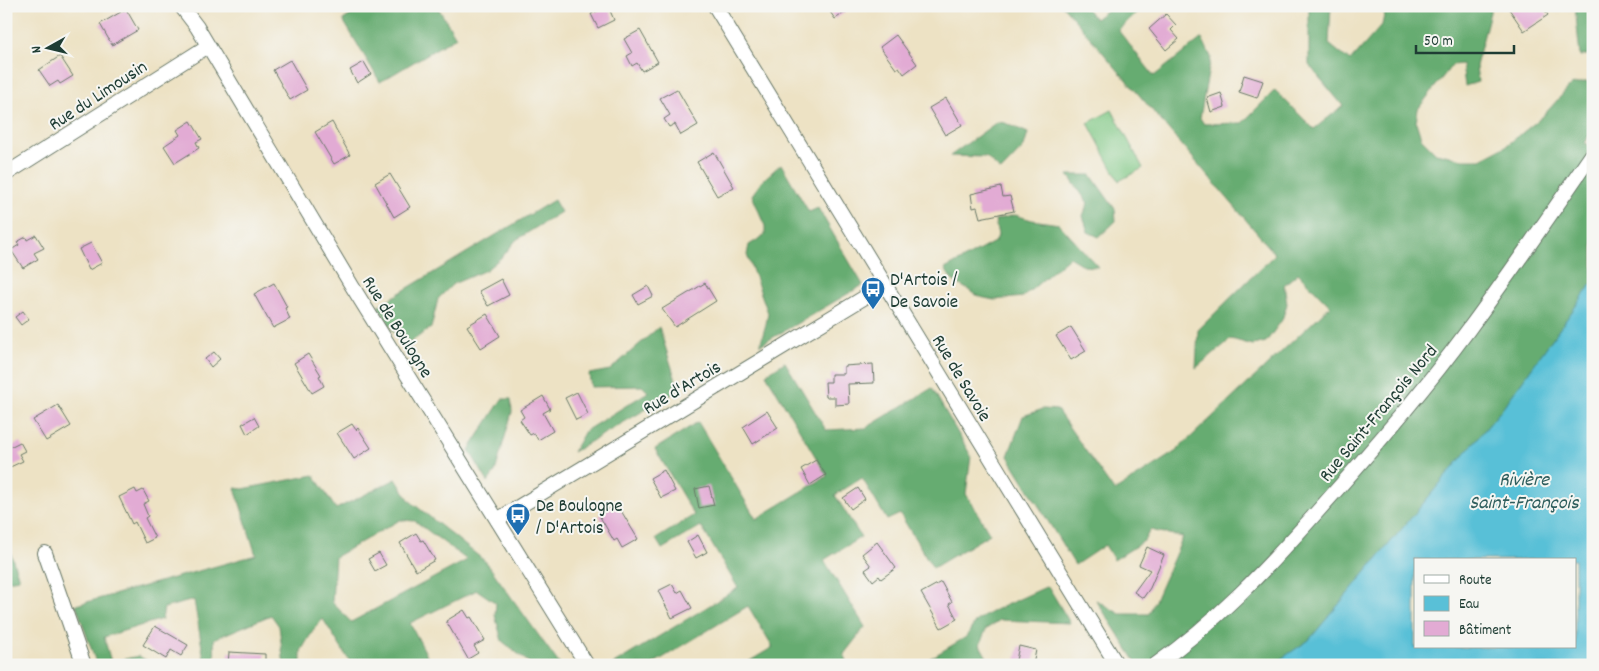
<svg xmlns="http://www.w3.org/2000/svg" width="1599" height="671" font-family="Dekko,sans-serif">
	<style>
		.green { fill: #7ec783; stroke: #4e825c }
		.forest { fill: #66ac71; stroke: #427452; fill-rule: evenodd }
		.water { fill: #59c0d7; stroke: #3c7e86; fill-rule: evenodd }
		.building { fill: #e2abd4 }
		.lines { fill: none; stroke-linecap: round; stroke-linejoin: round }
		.minor-casing { stroke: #677766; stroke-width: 16 }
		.minor { stroke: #fff; stroke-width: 14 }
		.labels { text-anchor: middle; stroke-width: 4; stroke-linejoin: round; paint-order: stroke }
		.street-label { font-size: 19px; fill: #1f3d34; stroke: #f6f6f2 }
		.poi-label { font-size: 19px; fill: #1f3d34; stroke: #f6f6f2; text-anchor: start }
		.water-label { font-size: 20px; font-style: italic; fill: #2e5e5d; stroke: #f6f6f2 }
	</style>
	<rect width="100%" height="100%" fill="#f6f6f2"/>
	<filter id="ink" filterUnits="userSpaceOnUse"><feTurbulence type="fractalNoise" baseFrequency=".02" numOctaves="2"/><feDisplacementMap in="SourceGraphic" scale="10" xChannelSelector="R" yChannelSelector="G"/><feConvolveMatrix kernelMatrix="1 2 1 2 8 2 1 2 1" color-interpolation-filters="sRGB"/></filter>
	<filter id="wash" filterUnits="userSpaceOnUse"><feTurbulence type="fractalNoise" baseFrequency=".0096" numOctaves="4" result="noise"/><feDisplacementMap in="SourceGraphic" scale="20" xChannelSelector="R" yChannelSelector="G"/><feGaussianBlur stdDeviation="1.12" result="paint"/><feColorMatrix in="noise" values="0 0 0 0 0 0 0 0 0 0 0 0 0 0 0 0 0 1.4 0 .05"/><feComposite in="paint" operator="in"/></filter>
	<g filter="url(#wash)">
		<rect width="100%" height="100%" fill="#ede2c4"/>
		<!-- green -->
		<path class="green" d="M1112,110L1143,168L1119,181L1088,123Z"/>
		<!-- forest -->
		<path class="forest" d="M365,6H437L456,37L380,82L343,20Z
			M1063,6H1084L1095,19L1112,6H1144L1118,30L1154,76L1202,38L1211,57L1200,118L1204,124L1242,123L1275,90L1314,129L1343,106L1309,65V6H1331L1329,44L1350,61L1382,25L1386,6H1493L1490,12L1476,66L1478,82L1465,86L1462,64L1452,65L1418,109L1416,122L1421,138L1436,153L1462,159H1481L1506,146L1542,117L1571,85L1593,80V130L1585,143L1593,149V282L1503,408L1309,640L1272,665H1138L1096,600L1120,614H1149L1183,537L1150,530L1144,541L1114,560L1105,545L1075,565L1008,456L1023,416L1043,409L1057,410L1114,491L1175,452L1330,306L1298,273L1284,285L1287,304L1282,320L1266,342L1253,345L1231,339L1196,368L1198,330L1275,254Z
			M1575,6H1593V54L1580,56Z
			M997,122L1005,123L1028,133L1024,147L1001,171L986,157L950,156Z
			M781,164L809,212L818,208L863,285L760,345L766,324L768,313L747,255L749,245L765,235V226L752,195L762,181Z
			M1068,175H1091L1115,209L1116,221L1099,237L1088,232L1083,216L1088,203Z
			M554,200L561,212L516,240L503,256L486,270L453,284L438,299L431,328L403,347L378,306Z
			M1015,215L1032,220L1059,224L1098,267L1084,266L1069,257L1023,297L994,300L980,297L952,280L945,269L996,241L998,235L995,220Z
			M659,327L679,390L573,452L585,431L648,392L642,386L591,387L589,374L610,370Z
			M785,362L826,430L866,428L932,388L971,456L966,494L990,534L933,568L900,514L887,520L862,478L835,495L861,537L824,560L865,627L844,654L849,665H743L773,647L748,606L651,665H612L738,588L701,526L662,549L656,539L694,515L655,449L698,422L756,519L827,476L766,374Z
			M502,399H511L512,412L495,472L488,482L469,450Z
			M314,475L336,509L396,479L410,501L486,562L560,665H532L502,641L495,615L496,603L477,590L410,623L432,665H352L323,619L314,629L301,651V665H284L279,626L271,615L214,639L215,665H205L194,600L164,608L162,619L104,637L111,662L139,656L147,661L149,665H97L76,605L256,555L235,488L243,489ZM400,520L415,521L467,560L351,622L332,602L335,557Z
			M6,539L19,579L6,581Z
			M1048,586L1070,623L1000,620L986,629L980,645L991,665H919L966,637L976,621L995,610Z"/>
		<!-- water -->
		<path class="water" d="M1593,282V665H1272L1309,640L1503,408ZM1415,560H1575V647H1415Z"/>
		<g id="blocks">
			<!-- building -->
			<path class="building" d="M608,6L614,20L598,28L591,14Z
				M826,6H855L835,19Z
				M1507,6H1542L1548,15L1524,31Z
				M126,9L138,30L112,45L100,24Z
				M1166,14L1176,25L1171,30L1179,39L1166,50L1149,29Z
				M640,30L658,62L642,71L637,63L632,66L627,56L632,53L624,39Z
				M896,35L917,64L904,74L899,67L896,69L880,47Z
				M60,56L73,76L60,84L58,81L50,86L39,70Z
				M290,60L307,90L290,100L273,70Z
				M364,62L371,74L357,83L350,70Z
				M1244,75L1263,81L1257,98L1239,92Z
				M677,89L698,125L681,135L675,124L669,127L664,119L670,115L660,98Z
				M1221,93L1225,107L1211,112L1207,98Z
				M946,98L962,125L945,135L929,108Z
				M191,121L202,139L196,142L199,148L175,163L164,146L180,135L177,130Z
				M332,122L350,155L334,164L315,132Z
				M714,152L734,187L717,196L697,162Z
				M390,174L410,207L394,217L375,183Z
				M1001,187L1003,197L1010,196L1014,211L980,218L977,207L973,208L971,194Z
				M36,235L44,248L34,253L38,259L23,268L11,250L19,245L17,242L26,237L27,240Z
				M91,243L102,263L89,270L79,249Z
				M501,279L509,295L488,306L479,291Z
				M274,283L287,307L285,308L290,319L273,328L254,294Z
				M705,283L716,301L675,327L662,309Z
				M648,286L653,296L638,304L633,295Z
				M23,311L29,319L21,325L15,317Z
				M487,314L500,336L481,348L467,326Z
				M1071,327L1086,351L1071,360L1056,336Z
				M214,352L220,359L211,367L205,359Z
				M308,354L321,375L319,376L324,386L312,393L294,363Z
				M873,364L874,383L848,384L849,404L835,405V397H826L825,382H831V374H844V366Z
				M577,392L588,414L576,420L565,398Z
				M543,396L550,409L543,413L553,431L538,440L534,433L530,435L520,420L524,417L520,410Z
				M58,405L71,426L46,441L33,420Z
				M767,411L778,428L753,444L743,427Z
				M254,417L259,426L247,434L242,424Z
				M352,424L356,430L358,428L371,448L354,459L337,433Z
				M20,442L25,451L19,454L23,461L6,469V449Z
				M816,460L826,475L810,485L801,469Z
				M664,470L675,491L661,498L650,478Z
				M709,486L714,505L699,508L695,489Z
				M858,488L865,499L851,509L843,498Z
				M135,489L137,493L143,490L149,501L143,504L148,516L145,518L155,538L145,543L135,522L132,524L119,497Z
				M617,504L638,539L622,548L617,539L614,541L599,515Z
				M416,533L421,541L423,540L435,560L416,571L400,543Z
				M698,535L707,552L696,558L687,542Z
				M877,542L896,568L881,579L879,576L873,581L865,570L871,566L862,554Z
				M1147,547L1164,555L1150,588L1143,598L1134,592L1150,570L1139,565Z
				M379,553L386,565L375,571L368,559Z
				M941,582L952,602L949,604L957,619L941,628L921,593Z
				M672,584L677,593L682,590L692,608L672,618L658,591Z
				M464,610L469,618L471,617L485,640L474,646L478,653L468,659L446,621Z
				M155,626L188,645L181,656L171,650L166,659L143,645Z
				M1019,646L1036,650L1033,665H1015Z
				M229,652L265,654V665H228Z"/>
		</g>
	</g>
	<g filter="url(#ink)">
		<use href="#blocks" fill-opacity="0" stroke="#677766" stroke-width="1"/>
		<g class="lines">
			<defs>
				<path id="minor" d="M181,6L197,27L352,286L587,665
					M715,6L1117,665
					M6,174L208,46
					M497,520L885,285
					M45,553L84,665
					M1155,665C1217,622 1267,568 1317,512C1370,453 1422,393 1469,329C1512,271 1552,212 1593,153"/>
			</defs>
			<!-- minor casing -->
			<use href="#minor" class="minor-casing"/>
			<!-- minor -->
			<use href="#minor" class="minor"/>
		</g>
	</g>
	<!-- icons -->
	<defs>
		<symbol id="bus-pin" viewBox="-11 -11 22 30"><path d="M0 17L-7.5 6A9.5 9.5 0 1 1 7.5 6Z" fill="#1f6fb2" stroke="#f6f6f2"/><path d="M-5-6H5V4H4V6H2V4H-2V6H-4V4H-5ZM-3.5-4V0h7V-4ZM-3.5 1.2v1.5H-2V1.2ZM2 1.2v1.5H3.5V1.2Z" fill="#fff"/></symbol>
	</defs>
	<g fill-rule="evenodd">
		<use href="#bus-pin" x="859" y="275" width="28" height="38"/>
		<use href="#bus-pin" x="504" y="501" width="28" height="38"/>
	</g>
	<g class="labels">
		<!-- street labels -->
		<g class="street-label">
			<text transform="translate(97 94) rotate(-33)" y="7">Rue du Limousin</text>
			<text transform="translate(399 326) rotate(58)" y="7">Rue de Boulogne</text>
			<text transform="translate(963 377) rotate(59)" y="7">Rue de Savoie</text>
			<text transform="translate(681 386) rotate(-31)" y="7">Rue d'Artois</text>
			<text transform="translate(1377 412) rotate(-50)" y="7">Rue Saint-François Nord</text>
		</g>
		<!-- poi labels -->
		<g class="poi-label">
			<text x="890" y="285">D'Artois /<tspan x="890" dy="22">De Savoie</tspan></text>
			<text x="536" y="511">De Boulogne<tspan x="536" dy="22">/ D'Artois</tspan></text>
		</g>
		<!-- water labels -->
		<g class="water-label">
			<text x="1524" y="485">Rivière<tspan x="1524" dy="23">Saint-François</tspan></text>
		</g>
	</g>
	<!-- margin -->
	<rect width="1599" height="671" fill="none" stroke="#f6f6f2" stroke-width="25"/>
	<!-- legend -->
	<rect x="1414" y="558" width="162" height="90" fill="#f6f6f2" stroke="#a0aca6"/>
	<rect x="1424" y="575" width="25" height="8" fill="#ffffff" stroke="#a0aca6"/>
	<text x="1459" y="584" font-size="15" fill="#1f3d34">Route</text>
	<rect x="1424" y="596" width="25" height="15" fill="#59c0d7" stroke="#a0aca6"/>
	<text x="1459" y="608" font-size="15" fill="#1f3d34">Eau</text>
	<rect x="1424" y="621" width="25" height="15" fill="#e2abd4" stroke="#a0aca6"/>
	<text x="1459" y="634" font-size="15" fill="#1f3d34">Bâtiment</text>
	<!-- north arrow -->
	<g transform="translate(48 48) rotate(262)" stroke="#f6f6f2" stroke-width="4" paint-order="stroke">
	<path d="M0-4L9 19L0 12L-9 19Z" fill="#1f3d34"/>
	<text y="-8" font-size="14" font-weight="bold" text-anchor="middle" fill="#1f3d34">N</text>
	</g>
	<!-- scale -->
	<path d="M1416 45v8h98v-8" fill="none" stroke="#1f3d34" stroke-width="2.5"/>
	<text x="1424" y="45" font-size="15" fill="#1f3d34" stroke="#f6f6f2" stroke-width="4" paint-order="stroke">50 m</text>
</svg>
